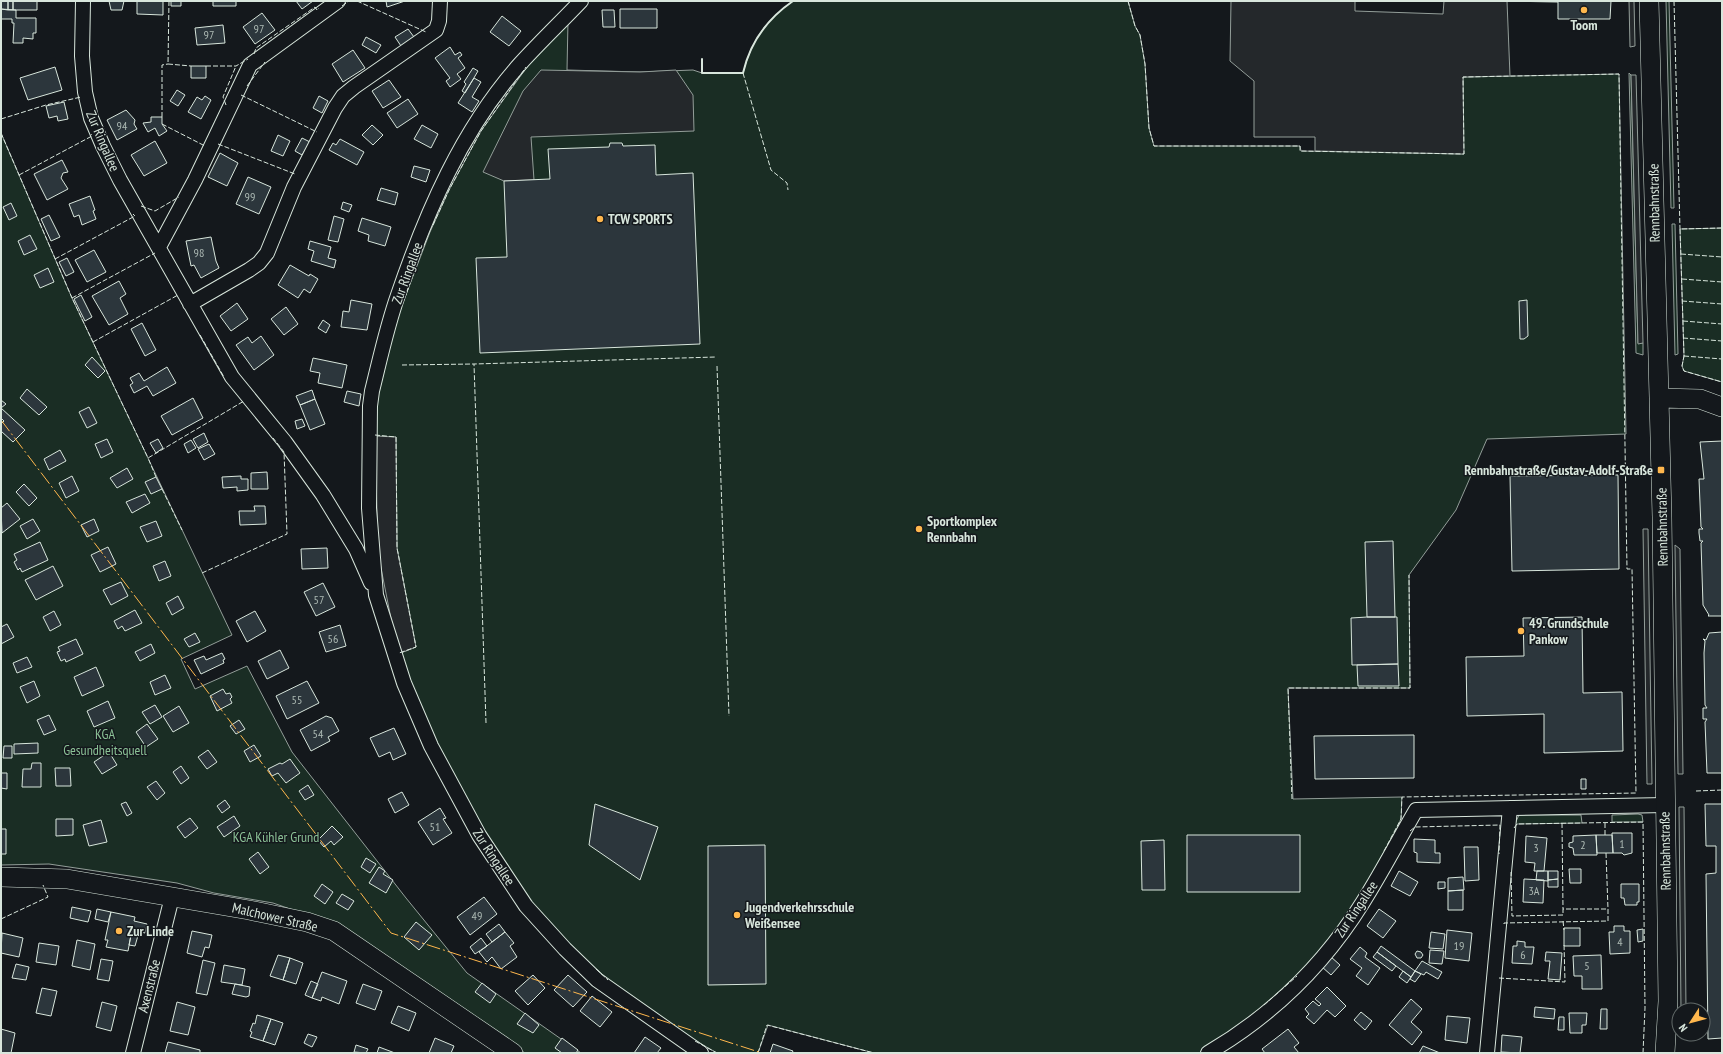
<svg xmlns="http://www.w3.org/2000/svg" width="1723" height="1054" font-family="'PT Sans Narrow',sans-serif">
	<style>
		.green { fill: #1a2d24; stroke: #939e99 }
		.parking { fill: #24282b; stroke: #939e99 }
		.building { fill: #2c363c; stroke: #d8e6dc }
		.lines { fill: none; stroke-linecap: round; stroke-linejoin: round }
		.street-casing { stroke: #d8e6dc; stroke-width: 16 }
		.secondary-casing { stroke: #d8e6dc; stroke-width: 20 }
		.street { stroke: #14181c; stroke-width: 14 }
		.secondary { stroke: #14181c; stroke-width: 19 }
		.fence { stroke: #d8e6dc; stroke-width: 1; stroke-dasharray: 5 2; stroke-linecap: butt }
		.wall { stroke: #d8e6dc; stroke-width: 2 }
		.power { stroke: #ffb74d; stroke-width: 1; stroke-dasharray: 14 3 2 3; stroke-linecap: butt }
		.poi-dot { fill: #ffb74d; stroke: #14181c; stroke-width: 1.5 }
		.labels { text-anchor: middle; stroke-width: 3; stroke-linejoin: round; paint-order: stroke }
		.number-label { font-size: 12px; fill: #adbab4 }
		.poi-label { font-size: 14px; font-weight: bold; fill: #d8e6dc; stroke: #14181c; text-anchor: start }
		.street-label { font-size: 14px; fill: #d8e6dc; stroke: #14181c }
		.park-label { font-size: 14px; fill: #8ac095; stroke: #14181c }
	</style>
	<rect width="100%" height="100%" fill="#14181c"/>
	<!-- green -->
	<path class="green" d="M793,1H1128L1135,26L1140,35L1145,64L1149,128L1154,146H1300L1301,151L1463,154V77L1619,74L1626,434L1487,439L1456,510L1409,575L1410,688H1288L1293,799L1402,797C1401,803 1402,811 1401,818C1398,830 1385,849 1379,861C1339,941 1276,1004 1202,1053H874L768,1025L758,1053H717L648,1013L590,964L556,930L527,898L494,853L422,715L398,654L416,647L397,548L396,437L375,436L377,400L397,318L430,232L449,190L481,131L527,67L568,21L567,70L640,72L693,70L702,73H743C752,40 765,21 793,1Z
		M1666,1H1669L1674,208H1671Z
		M1629,73L1631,75L1638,343H1643V355L1636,353Z
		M1,133L72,298L232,635L181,659L195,689L247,666L292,752L406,898L467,973L581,1053H525L366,945L319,919L273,903L214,893L177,883L49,864L1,865Z
		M1672,224H1675L1678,354L1675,355Z
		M1722,228V382L1684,371L1682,366L1684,356L1680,229Z
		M1638,814L1642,815L1643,822H1612V815Z
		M1519,815H1581L1582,823L1517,824L1513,828Z"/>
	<!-- parking -->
	<path class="parking" d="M1231,1H1355V11L1443,14L1444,1H1507L1510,76L1463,77L1464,154L1315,151V137H1254V81L1230,61Z
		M1629,1H1634L1635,46L1630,47Z
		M541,70L640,72L676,70L693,95L694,131L531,137L534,180L504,181L483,172L523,91Z
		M1631,75H1636L1643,343L1638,344Z
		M375,436L396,437L397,548L416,647L398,654L378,553Z
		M1643,529H1648L1652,784H1647Z
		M1675,545L1680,549L1683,774H1678Z
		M1679,807H1684L1686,1010H1681Z"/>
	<!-- building -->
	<path class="building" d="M1,1H8V10L1,9Z
		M8,1H13V10H8Z
		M13,1H37V10H13Z
		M109,1H124L122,10H111Z
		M137,1H163V15L137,14Z
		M171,1H181V6H171Z
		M213,1H236V6H213Z
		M296,1H313L302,9Z
		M386,1H405L387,7Z
		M1502,1H1611L1610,19H1558V2Z
		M1,9L16,10V18H36V33H33V39L23,38V43H13L14,23H12V19H1Z
		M620,9H657V28H620Z
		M602,10H614L615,27H603Z
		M262,13L275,30L255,44L243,27Z
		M502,16L521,31L509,46L490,32Z
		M223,25L225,43L197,45L195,28Z
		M408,29L414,37L401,46L395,37Z
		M366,37L381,45L376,53L362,45Z
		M450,47L455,55L460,52L462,55L458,58L465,68L457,74L461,79L450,87L446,81L450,78L435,58Z
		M353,50L365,68L343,82L332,64Z
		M191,66H206V78H191Z
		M55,67L62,90L28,100L20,78Z
		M473,68L478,71L465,93L462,91L466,84L464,82Z
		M474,78L481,82L472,97L479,101L472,112L458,103Z
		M389,80L401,97L383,108L372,91Z
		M177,90L185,95L178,106L170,101Z
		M205,96L211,100L201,119L188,112L197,97L202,100Z
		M319,96L328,101L322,113L313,108Z
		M408,99L418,114L397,128L387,113Z
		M64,102L68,119L58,121L57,116L49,118L46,106Z
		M126,110L135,120L134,124L137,129L117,140L107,120Z
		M151,117H162V124L167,131L159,136L155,128L148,132L143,123L151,122Z
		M372,125L383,135L373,145L362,135Z
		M422,125L438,134L431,148L414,139Z
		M278,135L290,141L283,156L271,151Z
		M302,138L310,142L302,155L295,151Z
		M340,139L364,152L357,165L329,150L333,143L336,145Z
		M155,141L167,163L144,176L131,155Z
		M610,143H622L623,146L655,145L656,175L693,173L700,344L480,353L476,258L507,257L504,181L550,179L548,149L609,147Z
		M220,153L238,163L227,186L208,177Z
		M62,160L68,172L63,173L61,178L68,189L47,200L34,174Z
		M414,166L430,170L426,182L411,177Z
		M248,177L271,187L259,214L236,204Z
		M381,188L398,193L395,205L377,200Z
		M90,196L95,210L93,211L96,219L82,225L79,215L74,217L69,204Z
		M343,202L352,205L349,212L341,209Z
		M11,203L17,216L9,220L3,207Z
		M49,215L60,237L51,241L41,219Z
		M334,216L344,219L338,242L328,240Z
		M362,218L391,227L385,246L368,241L369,235L358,231Z
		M30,235L37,249L24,255L18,241Z
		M211,237L216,261L219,268L201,278L194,265L191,266L186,241Z
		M310,241L331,247L328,258L336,260L334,268L311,261L314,251L308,249Z
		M94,250L106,272L87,282L75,260Z
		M67,258L74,272L66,276L59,262Z
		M290,265L309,276L310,274L318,279L310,293L304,289L298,298L278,285Z
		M48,268L54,282L40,288L34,275Z
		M119,281L126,294L120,298L128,314L109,325L92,296Z
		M81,295L92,317L85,321L74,299Z
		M351,300L372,304L367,330L341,327L343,311L349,312Z
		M1527,300L1528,336L1524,339H1520L1519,301Z
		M237,303L248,319L231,331L220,316Z
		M286,307L298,324L284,335L271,319Z
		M323,320L330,325L326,333L318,328Z
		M142,323L156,350L145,356L131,329Z
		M261,336L274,355L254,370L236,345L248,337L252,343Z
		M92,357L105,371L98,378L85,365Z
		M313,358L347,365L342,388L318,383L320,373L310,371Z
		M167,367L176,383L153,396L147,386L134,393L130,385L133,383L130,378L139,373L144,381Z
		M27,389L47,407L39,415L20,398Z
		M312,390L315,399L300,405L296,396Z
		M347,391L361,394L359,406L344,402Z
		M193,398L203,418L172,435L161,416Z
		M315,399L325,424L310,430L300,405Z
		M1,400L6,404L1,408L25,430L13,442L1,431V424L4,421L1,418Z
		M89,407L97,423L87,428L79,412Z
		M302,419L305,426L297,429L295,421Z
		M204,433L208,442L198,448L193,439Z
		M107,439L113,452L101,458L95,444Z
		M158,439L163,448L156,453L150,443Z
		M191,440L196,448L188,453L184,444Z
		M1722,441V616H1708L1709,615L1703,605L1701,543L1703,541H1700L1699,533V529H1703L1701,527L1699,479H1704L1700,442Z
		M209,444L215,454L204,460L198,449Z
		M60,450L66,461L49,470L44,459Z
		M127,468L133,479L117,488L110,478Z
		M267,472L268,489H251V473Z
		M1618,475L1619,569L1512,571L1510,476Z
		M72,476L79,491L66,498L59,483Z
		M241,476V479H248V490L237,491V487L223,488L222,477Z
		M156,477L162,489L151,494L145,482Z
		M24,484L37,498L29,506L16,492Z
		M145,494L150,503L132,513L126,502Z
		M7,503L20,519L2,533L1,508Z
		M254,506H265L266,524L240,525L239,511H255Z
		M33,519L40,531L27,539L20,526Z
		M94,519L99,531L87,537L81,525Z
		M156,521L162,536L147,542L140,527Z
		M1393,541L1395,617H1367L1365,542Z
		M40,542L48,560L22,572L20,568L18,570L14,562L17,560L14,554Z
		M108,547L116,564L100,572L91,555Z
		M327,548L328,568L302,569L301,549Z
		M165,561L171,576L159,581L153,566Z
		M53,566L63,586L36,600L25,580Z
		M121,582L128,596L111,605L103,590Z
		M323,583L335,607L316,616L304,592Z
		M178,596L184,608L172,615L166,603Z
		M135,610L142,623L125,631L122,626L118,629L114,621Z
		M54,611L61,625L50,631L43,617Z
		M255,611L266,631L247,642L236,621Z
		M1367,617H1397L1398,664L1352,665L1351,618Z
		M1582,617L1583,693L1622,692L1623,751L1544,753V714L1467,716L1466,657L1524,656L1523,618Z
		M7,624L14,637L1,644V627Z
		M340,625L346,646L326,652L319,632Z
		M1722,632V773H1707L1705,722L1707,719H1703V708H1707L1705,705L1704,653L1705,641L1703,639L1706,640L1709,633Z
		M195,633L200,642L189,647L184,639Z
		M76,639L83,654L66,662L65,659L61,661L57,652L60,651L58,647Z
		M151,644L155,653L140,661L135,652Z
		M280,650L289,668L267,679L258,661Z
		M222,653L225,659L223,660L224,663L201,674L194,660L204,656L206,660Z
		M27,657L32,667L17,673L13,663Z
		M1398,664L1399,686H1358L1357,665Z
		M96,667L104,686L82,696L74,677Z
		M165,675L171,688L155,695L150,682Z
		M34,681L40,696L27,703L20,687Z
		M307,681L319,703L287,719L276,696Z
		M223,689L226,694L230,693L232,697L230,699L232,703L217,711L210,696Z
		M108,701L115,718L94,727L87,711Z
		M155,705L162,717L150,724L142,712Z
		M179,706L189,723L173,732L163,716Z
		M49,715L56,730L44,735L37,720Z
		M326,716L332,718L339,731L328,737L330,741L311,751L300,730Z
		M239,720L245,729L236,734L230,726Z
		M147,724L158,739L146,747L136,732Z
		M394,728L406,754L393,760L390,752L379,757L370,738Z
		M1414,735V778L1315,779L1314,736Z
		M38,743V753L14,754V744Z
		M254,745L261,756L250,762L244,751Z
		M4,746H12V758H3Z
		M208,750L217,762L207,769L198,757Z
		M109,752L117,765L102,774L94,762Z
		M290,759L300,773L286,783L278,773L272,776L268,769L280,763L282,764Z
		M32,763H41V787H22L23,769H31Z
		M181,766L189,778L181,784L173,772Z
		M55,768H70L71,786H56Z
		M1,773H7V789L1,788Z
		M1581,779H1586V789H1581Z
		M156,781L165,793L157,800L147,787Z
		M308,785L314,795L305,800L299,791Z
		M402,792L409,805L395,813L388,799Z
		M225,800L230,807L222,813L217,806Z
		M126,802L132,813L127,816L121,804Z
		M595,804L658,827L640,880L589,845Z
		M1705,804H1722V1038L1708,1039L1706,874L1716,873V846H1706Z
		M440,808L446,818L443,819L452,833L433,845L418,822Z
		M234,816L240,826L224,837L217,827Z
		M190,818L198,828L185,838L177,827Z
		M56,819H73V835L56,836Z
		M101,820L107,842L89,846L83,825Z
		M332,826L343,837L334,845L331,841L324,847L318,840Z
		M1,829H6V854H1Z
		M1612,833H1632V853L1624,855L1622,853H1613Z
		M1187,835H1300V892H1187Z
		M1596,835L1597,855H1574L1573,848L1569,847V843L1573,842V836Z
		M1596,835H1612L1613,853H1597Z
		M1526,836L1547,838L1544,871H1534L1535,863L1525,862Z
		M1414,839L1435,840V853H1440V863L1417,862V853L1414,852Z
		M1164,840L1165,890H1142L1141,841Z
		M765,845L766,984L708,985V846Z
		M1464,847H1478L1479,880L1465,881Z
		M258,852L269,867L260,874L249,859Z
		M366,858L376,864L370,873L361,867Z
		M379,867L385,871L383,874L393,880L386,893L369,883Z
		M1569,869H1581V883H1570Z
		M1399,871L1418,882L1410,896L1391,886Z
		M1537,871H1548V881L1536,880Z
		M1548,871H1558V879L1548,880Z
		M1463,877L1464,890L1448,891V878Z
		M1524,879L1544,880L1543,903L1523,902Z
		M1558,879V887H1548V880Z
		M1438,882H1445V888L1438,889Z
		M322,884L333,892L325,904L314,896Z
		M1621,884H1639V902H1637V905H1625L1624,898H1621Z
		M1463,890V910H1448V891Z
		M342,894L354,901L348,910L336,903Z
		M484,897L497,914L470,935L457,917Z
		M72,907L91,911L88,922L70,918Z
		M97,909L111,912L108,922L95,919Z
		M1379,909L1396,921L1383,938L1367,926Z
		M111,912L135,917L134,921L147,924L145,933L132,930L128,951L106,947L108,940H105Z
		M416,922L432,935L419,950L404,937Z
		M499,924L505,932L492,942L486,934Z
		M1614,926H1624V931H1630V953L1610,954L1609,932H1614Z
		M1564,928H1580V946H1564Z
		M1643,929V941L1638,942L1637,930Z
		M132,930L139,932L135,946L129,945Z
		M1447,930L1472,933L1469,961L1445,958Z
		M192,931L212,935L209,948L205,947L202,957L187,953Z
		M505,932L514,943L510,946L517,957L501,969L492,957L487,962L479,952Z
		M1431,932L1445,934L1443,949L1429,948Z
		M2,933L23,938L19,957L1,953Z
		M481,938L487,946L475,954L470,947Z
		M77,940L95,944L90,970L72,966Z
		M1517,941L1525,942V947H1534L1532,964L1512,963L1513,946H1517Z
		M39,943L59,946L56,965L36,962Z
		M1381,946L1415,971L1411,977L1377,952Z
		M1360,947L1367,953L1365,957L1380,968L1368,985L1356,976L1362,968L1350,959Z
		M1430,950L1444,951L1442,964L1429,963Z
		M1417,951L1421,952L1423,955L1421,958H1417L1415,954Z
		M1377,952L1396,966L1392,971L1373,957Z
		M1546,952L1562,953L1560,980L1548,979L1550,961H1545Z
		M278,955L290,958L283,980L270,976Z
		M1601,955L1602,989H1582V976H1574L1573,956Z
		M1330,956L1340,965L1331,975L1321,966Z
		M290,958L303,963L296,984L283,980Z
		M101,959L113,961L109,981L97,979Z
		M203,960L215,963L207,995L196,993Z
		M1422,961L1442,972L1438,979L1426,972L1424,975L1415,971Z
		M16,964L29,967L26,980L12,978Z
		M224,965L245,969L242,985L221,982Z
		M1403,971L1411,977L1407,983L1399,977Z
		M1415,971L1421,974L1415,982L1410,979Z
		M322,972L347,981L339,1004L322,997L321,1001L312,998Z
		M533,975L545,988L528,1005L515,991Z
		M568,975L587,992L573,1007L554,990Z
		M311,981L318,984L312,998L305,995Z
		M482,983L496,994L490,1003L475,992Z
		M235,984L250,987L249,996L246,997L232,994Z
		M363,984L382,991L375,1010L356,1003Z
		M1327,987L1346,1006L1335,1017L1327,1010L1314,1024L1306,1017L1309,1014L1305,1009L1313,1001L1319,1006L1321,1004L1315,999Z
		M42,988L57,991L51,1016L36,1013Z
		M592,996L612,1012L600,1027L580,1011Z
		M1411,999L1422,1009L1411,1022L1422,1032L1412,1045L1389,1025Z
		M102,1002L117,1006L111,1031L96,1027Z
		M177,1002L195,1007L188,1035L170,1031Z
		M398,1006L416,1013L409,1031L391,1023Z
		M1535,1007L1555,1009L1554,1019L1534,1017Z
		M1601,1009H1607V1029H1600Z
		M1361,1012L1372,1021L1365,1030L1354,1020Z
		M525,1013L539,1025L533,1033L517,1024Z
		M1569,1013H1587L1586,1025H1582V1033H1570Z
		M257,1015L271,1019L263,1041L250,1037L252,1032L250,1031L253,1023L255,1024Z
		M1447,1016L1470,1018L1467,1043L1445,1040Z
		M1559,1017H1564V1030H1558Z
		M271,1019L283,1023L275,1045L263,1041Z
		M1,1029L15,1033L11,1053H1Z
		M1288,1029L1299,1043L1294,1047L1299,1053H1265L1262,1049Z
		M308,1034L317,1037L312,1047L304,1043Z
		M1502,1035L1522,1037L1520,1053L1501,1052Z
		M645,1037L661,1048L657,1053H634Z
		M435,1038L454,1046L451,1053H429Z
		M562,1038L578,1050L576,1053H562L555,1048Z
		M168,1042L200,1050V1053H165Z
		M773,1044L793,1051L792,1053H770Z
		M356,1045L368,1049L366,1053L354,1052Z
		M1423,1046L1440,1053H1419Z
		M379,1047L395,1053H377Z"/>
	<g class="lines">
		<defs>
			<path id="street" d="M83,1L82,56L85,92L91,118L103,146L120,180L232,377L285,442L323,495L356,549L371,583
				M581,1C561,22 540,42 520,64C462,129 426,213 398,295C387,326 380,359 372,391L370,406L369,508L376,595L404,683L431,746L479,835L526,906L565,949L597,980L701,1053
				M159,247L195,180L250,65L338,1
				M190,304L249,270L259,263L267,253L294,187L335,108L343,96L354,87L436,30L439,21L440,1
				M133,1053L172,897
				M1208,1053C1271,1016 1324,965 1363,902C1382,872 1398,841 1416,810L1665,805
				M1487,1053L1510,808"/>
			<path id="secondary" d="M1649,1L1662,517L1668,1001L1665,1053
				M1659,398L1700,399L1722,407
				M1,877L67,879L249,910L307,922L334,931L513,1053"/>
		</defs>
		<!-- street casing -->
		<use href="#street" class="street-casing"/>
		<!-- secondary casing -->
		<use href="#secondary" class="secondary-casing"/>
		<!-- street -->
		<use href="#street" class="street"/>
		<!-- secondary -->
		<use href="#secondary" class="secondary"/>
		<!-- fence -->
		<path class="fence" d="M169,1L168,64L191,66
			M357,1L426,32
			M1128,1L1135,26L1140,35L1145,64L1149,128L1154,146H1300V151L1464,154L1463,77L1619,74L1627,569H1632L1636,793L1402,797L1401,819L1384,851
			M1674,1L1680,229
			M342,6L349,1
			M254,54L256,48L315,7L317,10L319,8
			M206,66H236L248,59
			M743,73L771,170L787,183L788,190
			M247,86L265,62
			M241,95L317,132
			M226,105L223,97L236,66
			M162,117V65L168,64
			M1,119L46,105L81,97
			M162,124L205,146
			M1,133L72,298L148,458
			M218,144L295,174
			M19,175L92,136L91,134
			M141,206L155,211L179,197
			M433,225L449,190L481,131L526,67
			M1722,228L1680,229L1684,356L1682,366L1684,371L1722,382
			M1681,254L1722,257
			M55,259L135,216L133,214
			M1682,279L1722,282
			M72,298L155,253
			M1682,301L1722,304
			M402,305L413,275
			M1683,321L1722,324
			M200,335L224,377
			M1683,338L1722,341
			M93,342L178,295
			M1684,356L1722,359
			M402,365L474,364
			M717,366L729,716
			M375,435L396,437L397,548L416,647L399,653
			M156,477L148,458L244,401
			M162,489L182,530
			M202,573L287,534L284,452L273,438
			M486,723L474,364L716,357
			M1696,791L1722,790
			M1292,799L1288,688H1410L1409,575
			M1562,823L1563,909
			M1605,823V835
			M1514,828L1517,824L1643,822L1645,1008L1643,1053
			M1410,831L1415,827L1500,825L1499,854
			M1606,853L1608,909
			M1,919L48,897L43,885
			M1563,921L1564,930
			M1504,924V923L1608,921V909H1563V915L1512,916L1511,872
			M596,969L608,980
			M1499,978L1565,982L1564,944
			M1264,1005L1297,976
			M695,1041L717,1053
			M758,1053L767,1025L874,1053
			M1693,1053H1721"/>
		<!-- wall -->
		<path class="wall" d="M702,59V73H743C750,42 767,19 793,1"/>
		<!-- power -->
		<path class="power" d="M1,420L391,933L762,1053"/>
	</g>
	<!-- markers -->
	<g class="poi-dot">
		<circle cx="1584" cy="10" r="4"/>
		<circle cx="600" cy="219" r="4"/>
		<rect x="1657" y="466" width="8" height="8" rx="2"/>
		<circle cx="919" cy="529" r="4"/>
		<circle cx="1521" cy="631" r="4"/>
		<circle cx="737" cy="915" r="4"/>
		<circle cx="119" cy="931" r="4"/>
	</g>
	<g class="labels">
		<!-- number labels -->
		<g class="number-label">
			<text x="259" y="33">97</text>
			<text x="209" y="39">97</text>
			<text x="122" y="130">94</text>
			<text x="250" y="201">99</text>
			<text x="199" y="257">98</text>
			<text x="319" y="604">57</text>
			<text x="333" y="643">56</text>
			<text x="297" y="704">55</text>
			<text x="318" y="738">54</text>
			<text x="435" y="831">51</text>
			<text x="1622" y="848">1</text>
			<text x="1583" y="849">2</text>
			<text x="1536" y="852">3</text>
			<text x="1534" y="895">3A</text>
			<text x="477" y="920">49</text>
			<text x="1620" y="946">4</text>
			<text x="1459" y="950">19</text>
			<text x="1523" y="959">6</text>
			<text x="1587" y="970">5</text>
		</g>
		<!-- poi labels -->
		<g class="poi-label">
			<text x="1584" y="30" text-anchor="middle">Toom</text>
			<text x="608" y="224">TCW SPORTS</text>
			<text x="1653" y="475" text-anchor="end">Rennbahnstraße/Gustav-Adolf-Straße</text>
			<text x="927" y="526">Sportkomplex<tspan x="927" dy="16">Rennbahn</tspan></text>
			<text x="1529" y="628">49. Grundschule<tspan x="1529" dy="16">Pankow</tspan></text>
			<text x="745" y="912">Jugendverkehrsschule<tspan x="745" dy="16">Weißensee</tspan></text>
			<text x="127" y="936">Zur Linde</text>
		</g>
		<!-- street labels -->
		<g class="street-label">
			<text transform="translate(103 141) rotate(67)" y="5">Zur Ringallee</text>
			<text transform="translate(1654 203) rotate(-91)" y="5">Rennbahnstraße</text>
			<text transform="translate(407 273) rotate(-70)" y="5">Zur Ringallee</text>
			<text transform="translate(1662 527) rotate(-91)" y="5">Rennbahnstraße</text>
			<text transform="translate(1665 851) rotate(-91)" y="5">Rennbahnstraße</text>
			<text transform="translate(494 857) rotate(57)" y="5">Zur Ringallee</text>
			<text transform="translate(1356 909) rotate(-56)" y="5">Zur Ringallee</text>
			<text transform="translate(275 917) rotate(13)" y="5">Malchower Straße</text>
			<text transform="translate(149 986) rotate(-76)" y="5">Axenstraße</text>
		</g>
		<!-- park labels -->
		<g class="park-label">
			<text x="105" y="739">KGA<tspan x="105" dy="16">Gesundheitsquell</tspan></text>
			<text x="276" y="842">KGA Kühler Grund</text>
		</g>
	</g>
	<!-- border -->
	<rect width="1723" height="1054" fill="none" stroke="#d8e6dc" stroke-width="4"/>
	<!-- north arrow -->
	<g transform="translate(1691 1022) rotate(234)"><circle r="19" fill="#14181c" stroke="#626a69"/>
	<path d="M0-3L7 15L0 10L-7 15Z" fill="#ffb74d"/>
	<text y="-6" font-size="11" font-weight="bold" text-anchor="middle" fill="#d8e6dc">N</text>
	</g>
</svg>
